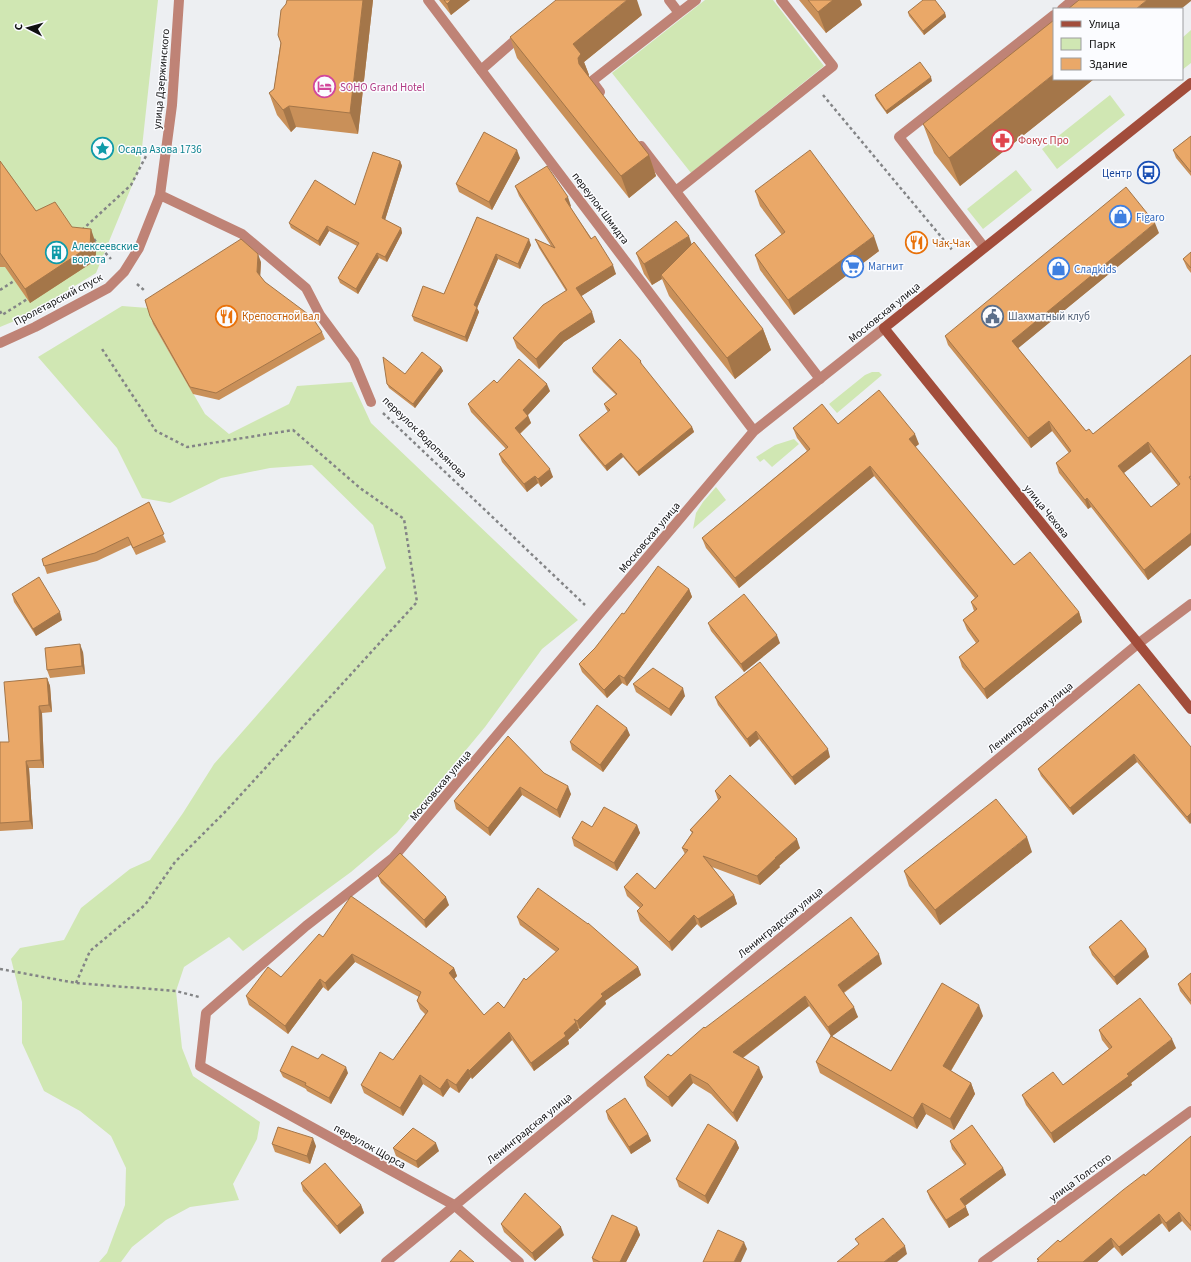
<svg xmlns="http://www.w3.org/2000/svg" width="1191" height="1262" font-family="'Source Sans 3',sans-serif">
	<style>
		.green { fill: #d0e7b3 }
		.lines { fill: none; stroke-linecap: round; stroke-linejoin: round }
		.path { stroke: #838486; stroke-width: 2.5; stroke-dasharray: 3 3; stroke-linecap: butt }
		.service { stroke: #bf8376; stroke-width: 10 }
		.minor { stroke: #bf8376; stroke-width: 10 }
		.tertiary { stroke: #bf8376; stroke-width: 10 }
		.secondary { stroke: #a24d3b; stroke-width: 10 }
		.wall { fill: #c99059; fill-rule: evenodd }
		.shaded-wall { fill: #a47649 }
		.building { fill: #eaa868; stroke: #a47649; fill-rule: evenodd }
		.labels { text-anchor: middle; stroke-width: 3; stroke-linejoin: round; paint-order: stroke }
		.street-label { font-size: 11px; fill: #101011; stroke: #fbfcff }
		.hotel-label { font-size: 11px; fill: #b23c85; stroke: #fbfcff; text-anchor: start }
		.health-label { font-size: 11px; fill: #be3a42; stroke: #fbfcff; text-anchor: start }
		.culture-label { font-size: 11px; fill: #0d838f; stroke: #fbfcff; text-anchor: start }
		.transit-label { font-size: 11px; fill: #164399; stroke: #fbfcff; text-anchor: end }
		.shop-label { font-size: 11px; fill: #366cbe; stroke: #fbfcff; text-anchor: start }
		.food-label { font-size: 11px; fill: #c56008; stroke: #fbfcff; text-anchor: start }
		.service-label { font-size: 11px; fill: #4e5e75; stroke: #fbfcff; text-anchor: start }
	</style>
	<rect width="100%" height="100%" fill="#edeff2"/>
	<!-- green -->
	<path class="green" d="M0,0H158L140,166L96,273L24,317L0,327Z
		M705,0H773L824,66L691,173L612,73Z
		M1191,30V63L1182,70V38Z
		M1110,95L1125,115L1057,169L1042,149Z
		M1016,170L1032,190L983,229L967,209Z
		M122,306L148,308L153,324L205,414L229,434L289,404L297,386L352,382L371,423L578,620L542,649L485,727L397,833L351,872L243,951L229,937L184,967L176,991L182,1048L193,1076L260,1122L257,1139L233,1184L239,1200L190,1207L166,1220L132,1247L121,1262H99L107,1253L125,1205L126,1168L111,1136L80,1111L44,1091L22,1043V1002L11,959L20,948L64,940L81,908L130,869L150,860L183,813L214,764L386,568L373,525L312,465L270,468L221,478L170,503L142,498L117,448L38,357Z
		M872,372H879L882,375L837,413L829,404L865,375Z
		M794,439L799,444L772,467L764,459L760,462L756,457L775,445Z
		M716,487L726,500L693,529L696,513L703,502Z"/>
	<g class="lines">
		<!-- path -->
		<path class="path" d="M823,95L953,251
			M82,230L131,185L146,156
			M94,239L99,246L111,259
			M95,251L99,246
			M137,284L145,291
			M0,290L14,281
			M0,311L2,315L29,298
			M383,413L585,605
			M0,969L76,983L176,991L199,997
			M76,983L90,951L145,905L175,862L226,811L417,602L404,519L360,488L293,430L187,447L156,431L102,349"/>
		<!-- service -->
		<path class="service" d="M1062,9L1073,0
			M679,13L696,0
			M481,70L521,35
			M600,92L592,81L679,13L669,0
			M641,146L820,379
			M676,191L833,66L781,0
			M984,247L899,137L1054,15"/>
		<!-- minor -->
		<path class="minor" d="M428,0L754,431
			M160,195L242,234L306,288L320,315L354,361L371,402
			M0,343L35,327L108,288L124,272L139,248L160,195L172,105L179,0
			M1139,643L1191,604
			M519,1262L454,1205L200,1066L206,1013L306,926L393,858L754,431L884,328
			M983,1262L1191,1111"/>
		<!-- tertiary -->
		<path class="tertiary" d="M386,1262L1139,643"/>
		<!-- secondary -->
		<path class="secondary" d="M1191,83L884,328L1191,709"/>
	</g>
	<!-- wall -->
	<path class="wall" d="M373,0L358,134L296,127L291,132L277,115L269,93L274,89L286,4Z
		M439,0H470L451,15Z
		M799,0H860L862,5L826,33Z
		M908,12L945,13L946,17L924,35L909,16Z
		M642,15L584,62L589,75L588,76L649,155L656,176L629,198L517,58L510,37Z
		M1054,79H1094L960,186L934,153L923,124Z
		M932,81L887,114L876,99L875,95Z
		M1191,136V176L1176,158L1173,150Z
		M520,158L492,210L459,192L456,184Z
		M0,161L36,211L72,227L96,244V260L30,303L5,267H0Z
		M400,161L402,166L385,220L401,228L402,233L387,262L379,258L358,294L340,283L338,278L357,246L329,231L320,246L291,228L289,223L355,205Z
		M515,186L571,206L570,207L616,274L581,296L595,322L564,342L539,369L517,348L513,338L566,291L539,248L535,239L551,246L519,196Z
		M755,191L879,251L794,315L760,270L755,255L782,235L760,206Z
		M477,217L531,245L520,269L498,259L477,308L479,312L467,342L414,321L412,316L444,294Z
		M1159,233L1018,348L1086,431L1093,434L1191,355V545L1148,580L1091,507L1088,509L1059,473L1056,463L1069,453L1052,431L1031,448L948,345L945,336ZM1151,452L1178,486L1151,507L1124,473Z
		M692,244L763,329L771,350L735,379L669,296L662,279L652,285L644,274L636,253Z
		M1191,252V273L1187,268L1183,259Z
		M261,262L260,276L265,282L322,332L325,339L219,400L193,394L153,324L145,300Z
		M641,361L642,366L692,427L694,432L639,476L623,457L607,471L581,440L579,435L608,412L606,409L604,404L616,395L593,372L592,368Z
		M441,367L443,371L415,408L389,388L387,384L405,374Z
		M497,383L550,391L528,415L531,423L520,434L553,477L541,487L538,483L527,492L502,462L499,454L506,449L471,412L468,404Z
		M838,424L919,444L915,447L1014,565L1079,612L1082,622L987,699L962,667L959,657L976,643L967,630L963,620L974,611L971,602L975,598L874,476L739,588L706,548L702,538L807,451L797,438L793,428Z
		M149,502L166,542L136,555L131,545L97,561L47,574L42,559Z
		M689,589L692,597L627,686L622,683L607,698L582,672L579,664L595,648L624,614Z
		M12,594L62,620L36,636L14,602Z
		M708,623L780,643L744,672L711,631Z
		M83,652L85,674L50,678L47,670Z
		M47,678L50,686L52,712L42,713L44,768H29L33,829L0,831V742H9Z
		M633,684L685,696L671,716L636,692Z
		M1139,684L1190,824L1137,762L1073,815L1041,776L1038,769Z
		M715,697L830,757L795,785L759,739L750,747L718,705Z
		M630,735L603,772L572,750L570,742Z
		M544,773L571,794L560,818L522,795L490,836L456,809L454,801Z
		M715,791L800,848L779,866L780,867L760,885L712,867L734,895L737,904L701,928L697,924L672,951L640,921L637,911L640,908L627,896L624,887L655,889L685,854L682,848L692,833L690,830L718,800Z
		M637,825L640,833L617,871L574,846L572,838L592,827Z
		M1032,852L940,925L909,886L904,871Z
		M378,876L449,905L426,928L381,883Z
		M517,917L638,967L641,975L605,1001L606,1004L580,1029L578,1028L579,1030L568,1040L569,1044L534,1071L512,1040L472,1079L471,1077L459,1093L450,1087L443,1097L423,1084L403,1116L364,1093L361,1085L393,1060L425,1014L420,1009L417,1001L419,997L355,962L328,991L323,987L288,1034L249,1005L246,996L281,977L323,937L454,968L457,976L454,979L484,1015L504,1008L526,980L556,952L520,925Z
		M1089,947L1146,949L1149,957L1117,985L1092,955Z
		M882,964L844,993L858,1017L832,1036L891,1071L983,1016L951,1071L971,1083L975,1094L954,1130L926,1114L917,1129L820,1073L816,1062L831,1036L809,1006L743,1058L763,1077L737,1122L711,1094L693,1083L672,1107L647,1086L644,1077L671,1056L705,1028Z
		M1191,973V1005L1180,991L1178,984Z
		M1099,1030L1176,1048L1131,1083L1132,1085L1054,1143L1026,1105L1022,1095L1063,1085L1109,1049L1102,1040Z
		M280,1071L348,1073L331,1104L307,1091L306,1089L283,1077Z
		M606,1111L648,1134L651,1141L631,1154L608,1119Z
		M1191,1136V1231L1182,1221L1169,1232L1162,1223L1122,1256L1114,1247L1097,1262H1037L1038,1261L1037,1259L1060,1242L1145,1176Z
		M736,1141L739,1148L708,1204L679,1187L676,1179Z
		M950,1141L1003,1168L1006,1175L965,1206L969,1215L949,1228L930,1199L927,1191L965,1166L952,1149Z
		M272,1144L316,1146L310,1164L275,1152Z
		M393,1148L439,1151L418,1168L396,1156Z
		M301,1183L361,1205L364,1213L340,1234L303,1191Z
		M501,1224L564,1235L535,1261L504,1232Z
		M637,1227L640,1235L626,1262H593L592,1258Z"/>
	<!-- shaded-wall -->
	<path class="shaded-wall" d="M363,0H373L358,134L350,113Z
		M451,0H470L451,15L447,4Z
		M627,0H637L642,15L584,62L589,75L586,79L579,64L573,44Z
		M833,0H860L862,5L826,33L818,12Z
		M1147,0H1191V1L1181,9H1136Z
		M945,13L946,17L924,35L923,31Z
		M1054,74V79H1094L960,186L949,158Z
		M931,77L932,81L887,114L886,111Z
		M289,106L296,127L291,132L283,110Z
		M517,150L520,158L492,210L489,202Z
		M649,155L656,176L629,198L621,176Z
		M400,161L402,166L384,223L382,218Z
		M568,197L571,206L568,208L565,199Z
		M1155,223L1159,233L1016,350L1012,341Z
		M327,226L329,231L320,246L318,241Z
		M401,228L402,233L387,262L385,257Z
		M91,229L96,244V260L30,303L25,289Z
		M689,236L696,257L661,275L662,279L652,285L644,264Z
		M874,236L879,251L794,315L788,300Z
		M529,239L531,245L520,269L518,264Z
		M377,253L379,258L358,294L356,289Z
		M258,254L261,262L260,280L257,272Z
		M496,254L498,259L477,308L479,312L467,342L465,337L474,305Z
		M613,265L616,274L580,297L576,288Z
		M592,312L595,322L564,342L539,369L536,359L560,333Z
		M763,329L771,350L735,379L727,358Z
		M441,367L443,371L415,408L413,404Z
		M547,384L550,391L526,417L523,410Z
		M528,416L531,423L518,435L515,428Z
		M1049,421L1052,431L1031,448L1028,438Z
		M692,427L694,432L639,476L637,472Z
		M915,434L919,444L913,449L909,439Z
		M1148,442L1151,452L1121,475L1118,466Z
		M621,453L623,457L607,471L605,466Z
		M870,466L874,476L739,588L735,578Z
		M550,469L553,477L541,487L538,479Z
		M535,476L538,483L527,492L524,484Z
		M1087,498L1091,507L1088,509L1085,500Z
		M1191,533V545L1148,580L1144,570Z
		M689,589L692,597L627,686L624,678Z
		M60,612L62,620L36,636L33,629Z
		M1079,612L1082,622L987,699L984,689Z
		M777,635L780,643L744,672L741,664Z
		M80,644L83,652L85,674L82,666Z
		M619,675L622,683L607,698L604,690Z
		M47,678L50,686L52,712L49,705Z
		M683,688L685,696L671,716L669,709Z
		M39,706L42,713L44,768L41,760Z
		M627,728L630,735L603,772L600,765Z
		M756,731L759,739L750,747L747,739Z
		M828,749L830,757L795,785L792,777Z
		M1134,754L1137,762L1073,815L1070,808Z
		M26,761L29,768L33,829L30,821Z
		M568,786L571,794L560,818L557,810Z
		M520,787L522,795L490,836L488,828Z
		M1191,813V823L1190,824L1187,817Z
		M637,825L640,833L617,871L614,863Z
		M1027,837L1032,852L940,925L935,910Z
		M797,839L800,848L779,866L780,867L760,885L757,876L775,858Z
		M734,895L737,904L701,928L698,919Z
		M446,897L449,905L426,928L424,920Z
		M694,915L697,924L672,951L669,942Z
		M1146,949L1149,957L1117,985L1114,977Z
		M352,954L355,962L328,991L325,983Z
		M879,954L882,964L841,994L838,985Z
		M638,967L641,975L605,1001L606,1004L580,1029L577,1021L601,994Z
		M454,968L457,976L452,981L449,973Z
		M320,979L323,987L288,1034L285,1026Z
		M805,996L809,1006L737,1062L733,1052Z
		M979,1005L983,1016L947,1077L943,1066Z
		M854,1007L858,1017L831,1037L828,1027Z
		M576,1022L579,1030L568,1040L569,1044L534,1071L531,1063Z
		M509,1032L512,1040L472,1079L469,1071Z
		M1172,1039L1176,1048L1131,1083L1132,1085L1054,1143L1051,1133Z
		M346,1067L348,1073L331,1104L329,1098Z
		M759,1067L763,1077L737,1122L733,1113Z
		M468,1069L471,1077L459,1093L456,1085Z
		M690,1074L693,1083L672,1107L668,1097Z
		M420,1075L423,1084L403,1116L400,1108Z
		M447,1079L450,1087L443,1097L440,1089Z
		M971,1083L975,1094L954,1130L950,1119Z
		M922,1103L926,1114L917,1129L913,1118Z
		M648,1134L651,1141L631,1154L629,1147Z
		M313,1138L316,1146L310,1164L307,1156Z
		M736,1141L739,1148L708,1204L705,1196Z
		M436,1143L439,1151L418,1168L416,1161Z
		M1003,1168L1006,1175L963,1207L960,1199Z
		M361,1205L364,1213L340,1234L337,1226Z
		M966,1207L969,1215L949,1228L946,1220Z
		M1179,1212L1182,1221L1169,1232L1166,1223Z
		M1159,1214L1162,1223L1122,1256L1119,1247Z
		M561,1227L564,1235L535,1261L532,1253Z
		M637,1227L640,1235L626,1262H620Z
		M1111,1238L1114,1247L1097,1262H1083Z
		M744,1242L747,1249L741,1262H734Z
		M905,1246L907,1254L897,1262H884Z"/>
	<!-- building -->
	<path class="building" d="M287,0H363L350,113L289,106L283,110L269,93L274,89L281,43L278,35L281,10L286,4Z
		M444,0H451L447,4Z
		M556,0H627L573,44L581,54L578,58L579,64L649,155L621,176L510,37Z
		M808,0H833L818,12Z
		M923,0H935L945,13L923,31L908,12Z
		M1079,0H1147L1136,9H1068Z
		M1054,20V74L949,158L923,124Z
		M920,62L931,77L886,111L875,95Z
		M484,132L517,150L489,202L456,184Z
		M1191,136V172L1173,150Z
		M810,150L874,236L788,300L755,255L785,232L755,191Z
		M373,152L400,161L382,218L401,228L385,257L377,253L356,289L338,278L359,243L327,226L318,241L289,223L315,180L355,205Z
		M0,161L36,211L55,202L72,227L91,229L90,246L25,289L0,253Z
		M547,166L568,197L565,199L591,239L595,236L613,265L576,288L592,312L560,333L536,359L513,338L543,305L567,290L535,239L555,248L515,186Z
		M1126,187L1155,223L1012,341L1086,431L1089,429L1093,434L1191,355V476L1189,477L1191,480V533L1144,570L1087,498L1085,500L1056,463L1071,451L1049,421L1028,438L945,336ZM1148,442L1180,484L1151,507L1118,466Z
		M477,217L529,239L518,264L496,254L474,305L477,307L465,337L412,316L423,286L444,294Z
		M676,221L689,236L644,264L636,253Z
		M241,239L258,254L257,272L265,282L312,317L322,332L216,393L190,387L150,316L145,300Z
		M694,242L763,329L727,358L661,275Z
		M1191,252V268L1183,259Z
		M620,339L641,361L640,362L692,427L637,472L621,453L605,466L579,435L610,410L604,404L617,394L592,368Z
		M422,352L441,367L413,404L387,384L383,357L405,374Z
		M519,359L547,384L523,410L528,416L515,428L550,469L538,479L535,476L524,484L499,454L508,447L468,404L494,380L497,383Z
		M879,390L915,434L909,439L1014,565L1030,552L1079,612L984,689L959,657L979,641L963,620L977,609L971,602L978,596L870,466L735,578L702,538L810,449L793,428L822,404L838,424Z
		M149,502L164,534L133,548L128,537L95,553L44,566L42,559Z
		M658,566L689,589L624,678L619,675L604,690L579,664L595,648L622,613L624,614Z
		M39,577L60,612L33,629L12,594Z
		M744,594L777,635L741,664L708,623Z
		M80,644L82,666L47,670L45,648Z
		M760,662L828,749L792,777L756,731L747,739L715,697Z
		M653,668L683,688L669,709L633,684Z
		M47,678L49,705L39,706L41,760L26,761L30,821L0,823V742H9L4,682Z
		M1139,684L1191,747V813L1187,817L1134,754L1070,808L1038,769Z
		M597,705L627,728L600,765L570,742Z
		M508,736L544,773L568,786L557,810L520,787L488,828L454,801Z
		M730,775L797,839L775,858H776L757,876L703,856L734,895L698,919L694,915L669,942L637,911L643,905L624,887L637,873L655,889L688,850L682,848L693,832L690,830L721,797L715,791Z
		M996,799L1027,837L935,910L904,871Z
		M604,807L637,825L614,863L572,838L582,821L592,827Z
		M400,853L446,897L424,920L378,876Z
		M538,888L588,924V923L638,967L601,994L603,996L577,1021L574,1019L576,1022L564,1033L566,1036L531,1063L509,1032L469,1071L468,1069L456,1085L447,1079L440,1089L420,1075L400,1108L361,1085L380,1052L393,1060L428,1011L417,1001L421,992L352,954L325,983L320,979L285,1026L246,996L268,967L281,977L319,934L323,937L351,896L454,968L449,973L484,1015L498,1002L504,1008L524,978L526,980L559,949L517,917Z
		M851,917L879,954L838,985L854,1007L828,1027L805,996L733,1052L759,1067L733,1113L708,1084L690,1074L668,1097L644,1077L668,1054L671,1056L704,1027L705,1028Z
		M1121,920L1146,949L1114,977L1089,947Z
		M1191,973V1001L1178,984Z
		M942,983L979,1005L943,1066L971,1083L950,1119L922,1103L913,1118L816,1062L831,1036L891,1071Z
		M1140,998L1172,1039L1127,1074L1129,1076L1051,1133L1022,1095L1053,1072L1063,1085L1112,1047L1099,1030Z
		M292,1046L318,1059L322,1054L346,1067L329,1098L305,1085L306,1083L280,1071Z
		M625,1098L648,1134L629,1147L606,1111Z
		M708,1124L736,1141L705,1196L676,1179Z
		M972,1125L1003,1168L960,1199L966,1207L946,1220L927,1191L966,1164L950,1141Z
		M278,1127L313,1138L307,1156L272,1144Z
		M413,1128L436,1143L416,1161L393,1148Z
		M1191,1136V1226L1179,1212L1166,1223L1159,1214L1119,1247L1111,1238L1083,1262H1037L1039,1260L1037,1259L1058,1240L1060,1242L1123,1190L1144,1174L1145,1176Z
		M325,1163L361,1205L337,1226L301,1183Z
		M525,1193L561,1227L532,1253L501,1224Z
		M612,1215L637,1227L620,1262H600L592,1258Z
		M883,1218L905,1246L884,1262H837L859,1244L855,1239Z
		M718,1230L744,1242L734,1262H703Z
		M460,1250L474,1262H450Z"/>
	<!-- icons -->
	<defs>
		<symbol id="hotel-ring" viewBox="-11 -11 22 22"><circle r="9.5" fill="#fbfcff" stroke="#d1479c" stroke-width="1.5"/><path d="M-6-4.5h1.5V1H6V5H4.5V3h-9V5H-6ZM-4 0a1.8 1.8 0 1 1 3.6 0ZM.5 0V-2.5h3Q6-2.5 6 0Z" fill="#d1479c"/></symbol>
		<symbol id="pharmacy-ring" viewBox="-11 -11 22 22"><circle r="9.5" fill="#fbfcff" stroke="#e0444e" stroke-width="1.5"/><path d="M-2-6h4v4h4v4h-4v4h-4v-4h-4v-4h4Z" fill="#e0444e"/></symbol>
		<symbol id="sight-ring" viewBox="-11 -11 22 22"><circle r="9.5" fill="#fbfcff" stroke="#0f9aa8" stroke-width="1.5"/><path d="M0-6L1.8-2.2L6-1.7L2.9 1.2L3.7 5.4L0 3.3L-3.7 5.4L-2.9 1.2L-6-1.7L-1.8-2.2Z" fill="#0f9aa8"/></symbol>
		<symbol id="bus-ring" viewBox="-11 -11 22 22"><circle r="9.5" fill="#fbfcff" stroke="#1a4fb4" stroke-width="1.5"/><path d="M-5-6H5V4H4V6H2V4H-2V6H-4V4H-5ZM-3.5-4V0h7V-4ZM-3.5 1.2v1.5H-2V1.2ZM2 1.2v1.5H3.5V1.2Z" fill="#1a4fb4"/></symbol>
		<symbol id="shop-ring" viewBox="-11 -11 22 22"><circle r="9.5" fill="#fbfcff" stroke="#3f7fe0" stroke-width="1.5"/><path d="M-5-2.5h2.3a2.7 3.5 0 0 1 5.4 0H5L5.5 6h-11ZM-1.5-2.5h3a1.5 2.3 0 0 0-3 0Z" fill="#3f7fe0"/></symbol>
		<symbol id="restaurant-ring" viewBox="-11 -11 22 22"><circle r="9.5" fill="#fbfcff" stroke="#e8710a" stroke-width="1.5"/><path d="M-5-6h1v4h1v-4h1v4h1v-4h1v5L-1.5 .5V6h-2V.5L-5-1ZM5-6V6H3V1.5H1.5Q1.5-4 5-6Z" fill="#e8710a"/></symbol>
		<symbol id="building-ring" viewBox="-11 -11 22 22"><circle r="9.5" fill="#fbfcff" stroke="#0f9aa8" stroke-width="1.5"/><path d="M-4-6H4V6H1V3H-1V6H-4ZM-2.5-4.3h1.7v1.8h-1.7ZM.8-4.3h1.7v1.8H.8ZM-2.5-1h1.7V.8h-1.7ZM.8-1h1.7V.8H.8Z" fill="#0f9aa8"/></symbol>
		<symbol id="supermarket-ring" viewBox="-11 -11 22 22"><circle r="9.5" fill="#fbfcff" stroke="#3f7fe0" stroke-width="1.5"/><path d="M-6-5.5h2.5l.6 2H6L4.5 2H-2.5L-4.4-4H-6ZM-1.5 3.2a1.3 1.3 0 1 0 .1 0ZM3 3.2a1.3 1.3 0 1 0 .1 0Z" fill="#3f7fe0"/></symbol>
		<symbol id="civic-ring" viewBox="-11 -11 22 22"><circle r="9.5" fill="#fbfcff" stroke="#5c6f8a" stroke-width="1.5"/><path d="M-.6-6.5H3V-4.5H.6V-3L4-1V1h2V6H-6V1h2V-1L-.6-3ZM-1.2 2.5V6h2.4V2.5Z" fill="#5c6f8a"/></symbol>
	</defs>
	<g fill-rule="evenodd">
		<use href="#hotel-ring" x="312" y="74" width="25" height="25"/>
		<use href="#pharmacy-ring" x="990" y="128" width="25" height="25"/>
		<use href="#sight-ring" x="90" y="136" width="25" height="25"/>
		<use href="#bus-ring" x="1136" y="160" width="25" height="25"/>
		<use href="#shop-ring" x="1108" y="204" width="25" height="25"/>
		<use href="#restaurant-ring" x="904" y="230" width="25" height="25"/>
		<use href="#building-ring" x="44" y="240" width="25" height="25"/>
		<use href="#supermarket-ring" x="840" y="254" width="25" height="25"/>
		<use href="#shop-ring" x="1046" y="256" width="25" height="25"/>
		<use href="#restaurant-ring" x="214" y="304" width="25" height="25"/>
		<use href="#civic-ring" x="980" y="304" width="25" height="25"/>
	</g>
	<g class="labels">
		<!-- street labels -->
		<g class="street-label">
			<text transform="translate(161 79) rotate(-85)" y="4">улица Дзержинского</text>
			<text transform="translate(601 208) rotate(53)" y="4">переулок Шмидта</text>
			<text transform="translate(58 299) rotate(-28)" y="4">Пролетарский спуск</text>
			<text transform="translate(884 312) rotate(-39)" y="4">Московская улица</text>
			<text transform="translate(425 437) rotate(44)" y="4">переулок Водопьянова</text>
			<text transform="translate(1047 511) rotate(51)" y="4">улица Чехова</text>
			<text transform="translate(649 537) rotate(-50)" y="4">Московская улица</text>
			<text transform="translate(1030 717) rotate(-39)" y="4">Ленинградская улица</text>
			<text transform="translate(440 785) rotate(-50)" y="4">Московская улица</text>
			<text transform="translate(780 922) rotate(-39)" y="4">Ленинградская улица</text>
			<text transform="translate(529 1128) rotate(-39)" y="4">Ленинградская улица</text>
			<text transform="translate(370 1146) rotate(29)" y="4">переулок Щорса</text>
			<text transform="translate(1080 1177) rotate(-36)" y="4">улица Толстого</text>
		</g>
		<!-- hotel labels -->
		<g class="hotel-label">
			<text x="340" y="91">SOHO Grand Hotel</text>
		</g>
		<!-- health labels -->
		<g class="health-label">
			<text x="1018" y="144">Фокус Про</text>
		</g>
		<!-- culture labels -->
		<g class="culture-label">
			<text x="118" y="153">Осада Азова 1736</text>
			<text x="72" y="250">Алексеевские<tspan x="72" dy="13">ворота</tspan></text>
		</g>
		<!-- transit labels -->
		<g class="transit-label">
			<text x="1132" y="177">Центр</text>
		</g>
		<!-- shop labels -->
		<g class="shop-label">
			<text x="1136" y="221">Figaro</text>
			<text x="868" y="270">Магнит</text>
			<text x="1074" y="273">Сладkids</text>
		</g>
		<!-- food labels -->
		<g class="food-label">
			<text x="932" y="247">Чак-Чак</text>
			<text x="242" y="320">Крепостной вал</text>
		</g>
		<!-- service labels -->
		<g class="service-label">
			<text x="1008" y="320">Шахматный клуб</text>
		</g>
	</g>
	<!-- legend -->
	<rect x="1053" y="8" width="130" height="72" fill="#fbfcff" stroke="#9d9ea0"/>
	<rect x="1061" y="21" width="20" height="6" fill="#a24d3b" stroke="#9d9ea0"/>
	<text x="1089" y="28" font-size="12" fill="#101011">Улица</text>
	<rect x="1061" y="38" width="20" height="12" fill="#d0e7b3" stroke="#9d9ea0"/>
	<text x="1089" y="48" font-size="12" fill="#101011">Парк</text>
	<rect x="1061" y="58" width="20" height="12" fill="#eaa868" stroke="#9d9ea0"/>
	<text x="1089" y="68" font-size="12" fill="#101011">Здание</text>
	<!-- north arrow -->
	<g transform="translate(28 28) rotate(276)" stroke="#fbfcff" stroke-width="3" paint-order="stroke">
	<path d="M0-3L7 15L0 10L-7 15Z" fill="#101011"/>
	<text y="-6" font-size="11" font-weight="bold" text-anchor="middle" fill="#101011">С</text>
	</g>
</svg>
